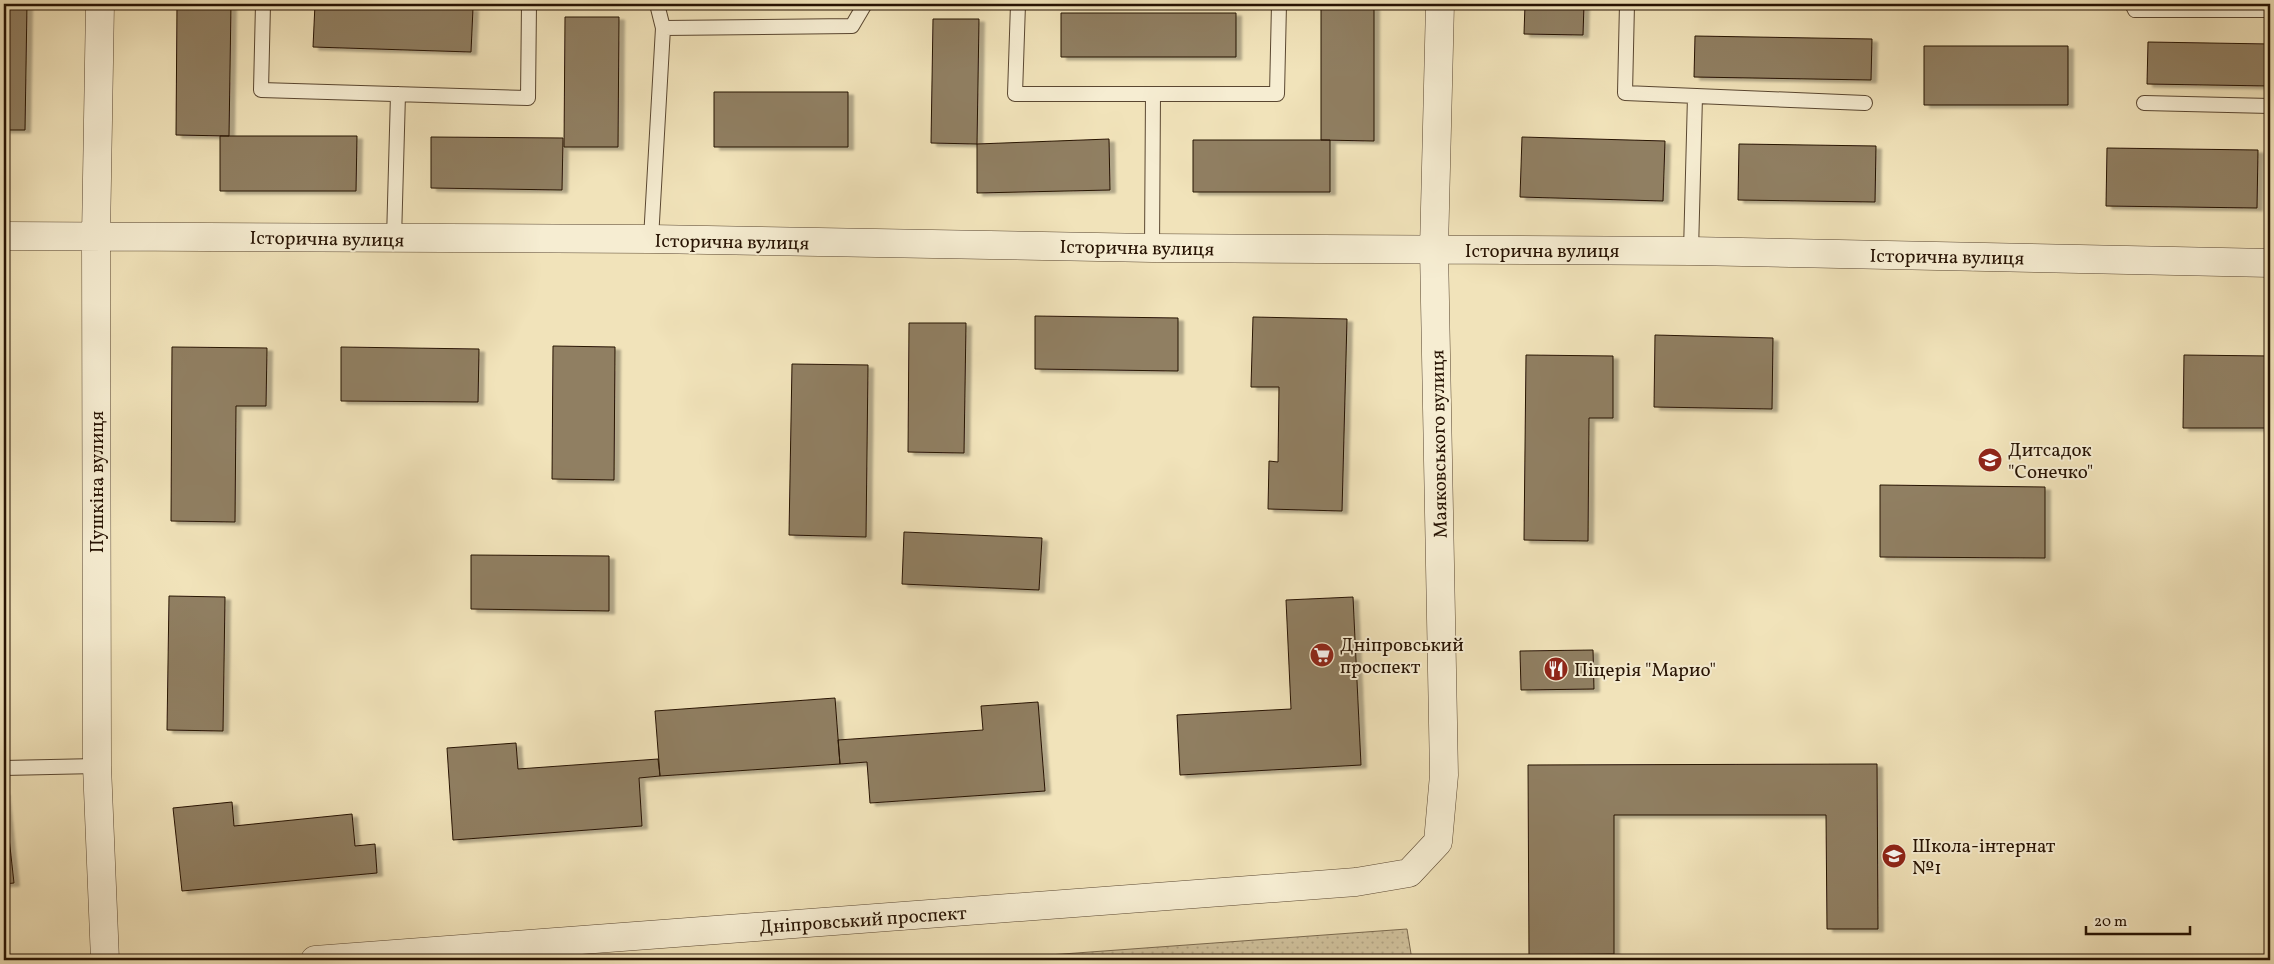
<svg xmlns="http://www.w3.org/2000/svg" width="2274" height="964" font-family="Vollkorn,serif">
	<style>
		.park { fill: url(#park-dots); stroke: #7b6a4f }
		.building { fill: #907f62; stroke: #271303; filter: url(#shadow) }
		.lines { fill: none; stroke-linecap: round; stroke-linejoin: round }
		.service-casing { stroke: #5a4731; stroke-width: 16 }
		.minor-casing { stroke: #5a4731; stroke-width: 29 }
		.service { stroke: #f6edd2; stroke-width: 14 }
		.minor { stroke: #f6edd2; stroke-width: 28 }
		.labels { text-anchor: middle; stroke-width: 4; stroke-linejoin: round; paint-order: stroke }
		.street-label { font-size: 19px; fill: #271303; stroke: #f6edd2 }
		.poi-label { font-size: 19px; fill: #271303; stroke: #f6edd2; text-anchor: start }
	</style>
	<defs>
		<pattern id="park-dots" width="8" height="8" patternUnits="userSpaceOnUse" patternTransform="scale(1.25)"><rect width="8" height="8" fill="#cfc09b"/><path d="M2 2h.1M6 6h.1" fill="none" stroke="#b2a484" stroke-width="1.8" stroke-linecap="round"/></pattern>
		<filter id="shadow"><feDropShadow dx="5.5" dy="3" stdDeviation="1" flood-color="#0004"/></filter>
	</defs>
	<rect width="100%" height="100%" fill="#f1e3ba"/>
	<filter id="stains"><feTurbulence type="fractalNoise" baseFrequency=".004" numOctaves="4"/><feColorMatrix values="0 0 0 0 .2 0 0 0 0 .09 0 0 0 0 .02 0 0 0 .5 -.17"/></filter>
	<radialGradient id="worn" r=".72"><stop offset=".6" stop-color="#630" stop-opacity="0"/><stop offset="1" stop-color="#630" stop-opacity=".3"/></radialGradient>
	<!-- park -->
	<path class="park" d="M1407,929L1412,960H980Z"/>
	<!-- building -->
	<path class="building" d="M4,4H27L25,130H4Z
		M177,4H231L229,136L176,135Z
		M315,4L473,8L471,52L313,47Z
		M1525,4H1584L1583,35L1524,34Z
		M1321,7H1374V141L1321,140Z
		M1061,13H1236V57H1061Z
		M565,17H619L618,147H564Z
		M933,19H979L977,144L931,143Z
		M1695,36L1872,39L1871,80L1694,77Z
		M2148,42L2270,44V86L2147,84Z
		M1924,46H2068V105H1924Z
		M714,92H848V147H714Z
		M220,136H357L356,191H220Z
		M431,137L563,138L562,190L431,188Z
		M1522,137L1665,141L1663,201L1520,197Z
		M1109,139L1110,190L977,193V144Z
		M1193,140H1330V192H1193Z
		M1739,144L1876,146L1875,202L1738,200Z
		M2107,148L2258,150L2257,208L2106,206Z
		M1035,316L1178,318V371L1035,369Z
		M1253,317L1347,319L1342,511L1268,509L1269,461L1278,462L1279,387H1251Z
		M909,323H966L964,453L908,452Z
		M1655,335L1773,338L1772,409L1654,407Z
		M553,346L615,347L614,480L552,479Z
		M172,347L267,348L266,406H236L235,522L171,521Z
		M341,347L479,349L478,402L341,401Z
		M1526,355L1613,356V418H1589L1588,541L1524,540Z
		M2184,355L2270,356V428H2183Z
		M792,364L868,365L866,537L789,535Z
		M1880,485L2045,487V558L1880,557Z
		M904,532L1042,538L1039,590L902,584Z
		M471,555L609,556V611L471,609Z
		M169,596L225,597L223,731L167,730Z
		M1353,597L1361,765L1180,775L1177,715L1291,709L1286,600Z
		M1593,650L1594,689L1521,690L1520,651Z
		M835,698L840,764L660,776L655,711Z
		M1038,702L1045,791L870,803L867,762L840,764L838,740L983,730L981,706Z
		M516,743L518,769L658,759L660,776L639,778L642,826L453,840L447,748Z
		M1877,764L1878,929H1827L1826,815H1614V954L1529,955L1528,765Z
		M4,792L14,883L4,884Z
		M232,802L234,826L352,814L355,846L375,844L377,873L182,891L173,808Z"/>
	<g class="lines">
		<defs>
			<path id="service" d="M263,4L261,90L528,98L529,4
				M657,4L663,28
				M1018,4L1015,94H1277L1279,4
				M1627,4L1625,93L1865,103
				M2132,4L2135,10H2270
				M2144,103L2270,106
				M394,239L398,94
				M651,239L663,28L852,26L865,4
				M1152,248L1153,94
				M1691,251L1695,96
				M4,768L97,766"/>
			<path id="minor" d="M100,4L96,236L97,766L105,960
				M4,236L651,239L1152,248L1691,251L2270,263
				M315,960L1356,882L1409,873L1438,842L1444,775L1434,249L1440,4"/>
		</defs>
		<!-- service casing -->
		<use href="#service" class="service-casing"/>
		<!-- minor casing -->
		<use href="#minor" class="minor-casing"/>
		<!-- service -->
		<use href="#service" class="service"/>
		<!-- minor -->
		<use href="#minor" class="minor"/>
	</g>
	<!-- icons -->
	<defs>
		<symbol id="school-disc" viewBox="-11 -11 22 22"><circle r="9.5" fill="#8f2418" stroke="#f6edd2"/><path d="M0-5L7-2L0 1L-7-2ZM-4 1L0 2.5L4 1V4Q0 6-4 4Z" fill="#fff"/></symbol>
		<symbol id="supermarket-disc" viewBox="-11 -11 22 22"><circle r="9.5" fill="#8f2418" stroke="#f6edd2"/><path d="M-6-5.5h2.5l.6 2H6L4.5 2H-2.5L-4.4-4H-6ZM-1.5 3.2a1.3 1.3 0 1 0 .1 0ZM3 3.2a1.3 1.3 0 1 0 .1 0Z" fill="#fff"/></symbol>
		<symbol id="restaurant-disc" viewBox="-11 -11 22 22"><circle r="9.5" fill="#8f2418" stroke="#f6edd2"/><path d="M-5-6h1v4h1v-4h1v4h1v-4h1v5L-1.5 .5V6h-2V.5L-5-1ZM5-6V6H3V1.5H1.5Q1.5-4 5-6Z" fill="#fff"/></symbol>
	</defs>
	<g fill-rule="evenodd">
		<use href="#school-disc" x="1976" y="446" width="28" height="28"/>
		<use href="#supermarket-disc" x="1308" y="641" width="28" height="28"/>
		<use href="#restaurant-disc" x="1542" y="655" width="28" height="28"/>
		<use href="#school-disc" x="1880" y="842" width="28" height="28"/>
	</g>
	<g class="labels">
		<!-- street labels -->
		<g class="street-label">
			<text transform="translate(327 238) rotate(1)" y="7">Історична вулиця</text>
			<text transform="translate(732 241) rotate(1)" y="7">Історична вулиця</text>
			<text transform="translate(1137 247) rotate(1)" y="7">Історична вулиця</text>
			<text x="1542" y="257">Історична вулиця</text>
			<text transform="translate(1947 256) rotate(1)" y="7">Історична вулиця</text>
			<text transform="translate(1438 444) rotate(-91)" y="7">Маяковського вулиця</text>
			<text transform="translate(96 482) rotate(-90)" y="7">Пушкіна вулиця</text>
			<text transform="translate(863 919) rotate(-4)" y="7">Дніпровський проспект</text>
		</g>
		<!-- poi labels -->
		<g class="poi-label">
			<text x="2008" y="456">Дитсадок<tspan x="2008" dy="22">"Сонечко"</tspan></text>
			<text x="1340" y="651">Дніпровський<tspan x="1340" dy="22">проспект</tspan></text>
			<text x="1574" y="676">Піцерія "Марио"</text>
			<text x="1912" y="852">Школа-інтернат<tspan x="1912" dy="22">№1</tspan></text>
		</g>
	</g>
	<!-- margin -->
	<rect width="2274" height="964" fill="none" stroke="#f1e3ba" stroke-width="20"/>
	<rect x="5" y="5" width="2264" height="954" fill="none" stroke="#271303" stroke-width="2.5"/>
	<rect x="10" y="10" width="2254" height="944" fill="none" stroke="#271303"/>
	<!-- scale -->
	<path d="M2086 926v8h104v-8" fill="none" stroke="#271303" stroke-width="2.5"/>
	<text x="2094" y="926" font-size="15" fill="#271303" stroke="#f6edd2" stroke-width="4" paint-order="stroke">20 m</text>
	<rect width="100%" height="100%" filter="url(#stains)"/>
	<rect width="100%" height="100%" fill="url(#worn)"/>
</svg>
